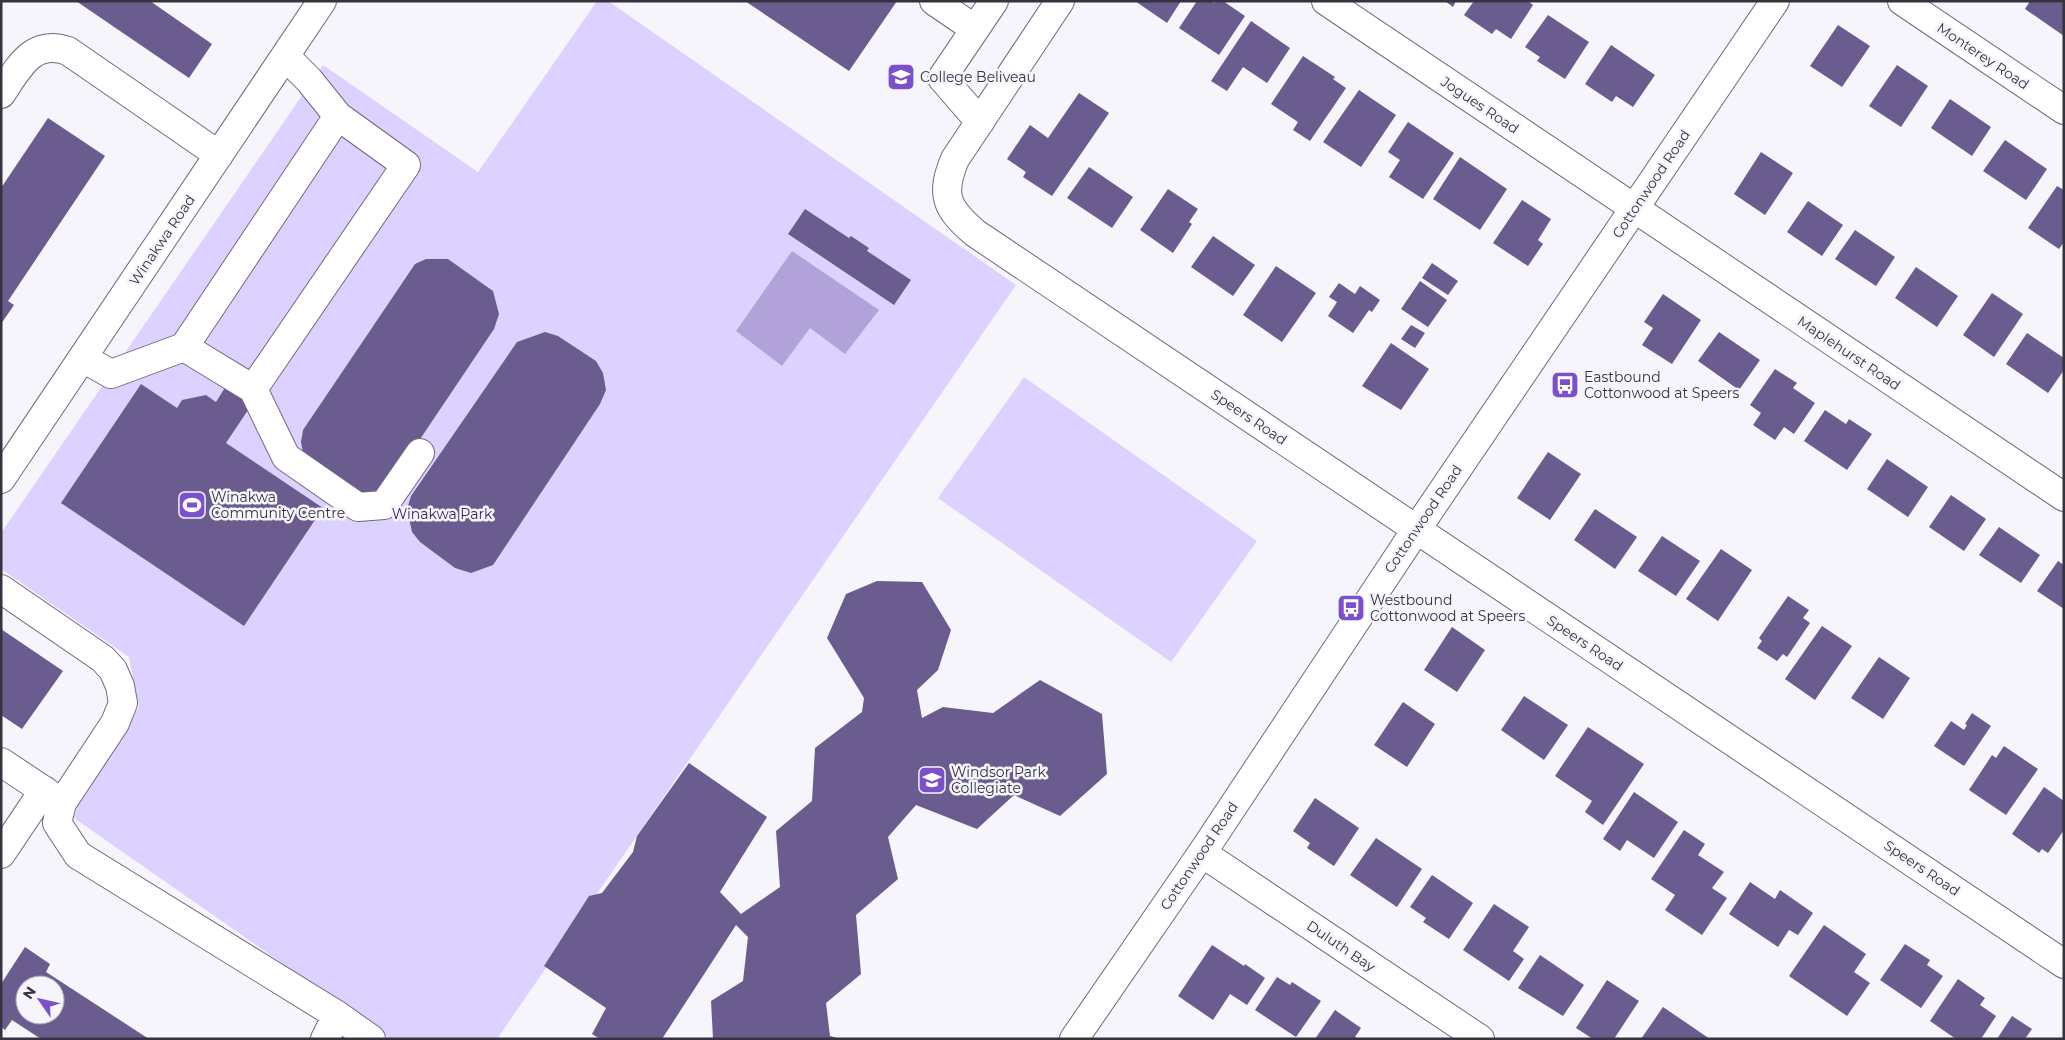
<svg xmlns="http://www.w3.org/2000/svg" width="2065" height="1040" font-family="Montserrat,sans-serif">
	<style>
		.green { fill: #ddd2ff }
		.water { fill: #b1a2da }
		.building { fill: #6b5c8f; fill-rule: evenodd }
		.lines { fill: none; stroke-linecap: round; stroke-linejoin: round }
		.minor-casing { stroke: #6f6981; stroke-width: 30 }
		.minor { stroke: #fff; stroke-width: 28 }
		.labels { text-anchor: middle; stroke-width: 5; stroke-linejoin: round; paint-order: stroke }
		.street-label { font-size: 14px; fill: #35333d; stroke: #f6f5fb }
		.poi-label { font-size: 14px; fill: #35333d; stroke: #f6f5fb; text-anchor: start }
		.park-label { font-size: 14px; fill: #361e5f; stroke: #f6f5fb }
	</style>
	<rect width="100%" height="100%" fill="#f6f5fb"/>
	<!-- green -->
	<path class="green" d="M597,1H608L1016,285L497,1039H391L74,818L82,792L139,707L129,657L1,569V533L323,65L478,172Z
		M1024,377L1257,541L1171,662L938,498Z"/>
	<!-- water -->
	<path class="water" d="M792,251L879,310L845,354L810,328L782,366L736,331Z"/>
	<!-- building -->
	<path class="building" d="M76,1H150L212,44L189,78Z
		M745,1H897L849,71Z
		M1135,1H1181L1167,23Z
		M1197,1H1212L1214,3L1216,1H1223L1245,16L1219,55L1179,28Z
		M1445,1H1456L1453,7Z
		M1474,1H1528L1533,5L1511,39L1496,29L1492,34L1464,15Z
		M2030,1H2064V36L2025,9Z
		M1548,15L1589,42L1565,79L1537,61L1540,57L1525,47Z
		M1251,21L1290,48L1267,83L1243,67L1227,91L1211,81Z
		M1838,25L1870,46L1842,87L1810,66Z
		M1611,45L1655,75L1633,107L1616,96L1612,102L1585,84Z
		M1303,56L1335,77L1333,79L1346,88L1310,141L1293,130L1298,122L1271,104Z
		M1897,65L1928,86L1901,127L1869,106Z
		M1359,90L1396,115L1361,167L1323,142Z
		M1079,93L1109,113L1052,196L1023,177L1026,172L1007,159L1030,125L1048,138Z
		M1950,99L1991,127L1972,156L1931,128Z
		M48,118L105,156L8,301L14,305L1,324V188Z
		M1408,122L1454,153L1423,199L1389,177L1400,160L1388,152Z
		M2005,140L2047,169L2026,200L1983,171Z
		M1761,152L1793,173L1765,215L1734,194Z
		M1460,157L1507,189L1480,230L1433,199Z
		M1089,167L1133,197L1112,228L1067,198Z
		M2057,186L2064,190V242L2059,249L2028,228Z
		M1168,189L1198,209L1189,222L1192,224L1173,253L1140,230Z
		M1522,200L1551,219L1538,240L1543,244L1528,266L1493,243Z
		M1808,201L1843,225L1822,256L1787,232Z
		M805,209L849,238L851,236L869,248L867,251L911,280L894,305L788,234Z
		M1855,230L1895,257L1876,286L1835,259Z
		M1213,236L1255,265L1233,296L1191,267Z
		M426,259H448L493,291L499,314L494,329L394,478L386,488L371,494H358L303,453L301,442L303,430L415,264Z
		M1432,263L1458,281L1448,295L1422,278Z
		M1276,266L1316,293L1282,342L1243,315Z
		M1916,267L1958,296L1937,327L1895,298Z
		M1420,281L1447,300L1428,327L1401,309Z
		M1339,283L1355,294L1360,286L1380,300L1372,312L1369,310L1353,333L1328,316L1337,302L1329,297Z
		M1992,293L2023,314L1994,357L1963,335Z
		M1663,294L1701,320L1672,364L1642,345L1653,328L1644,322Z
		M1411,325L1425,333L1415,348L1401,339Z
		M545,332L558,336L596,361L603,373L606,390L600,404L493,565L471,573L455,568L420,542L412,532L407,509L411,496L517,342Z
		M1719,332L1760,360L1739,390L1698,361Z
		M2027,333L2064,358V370L2048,393L2006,364Z
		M1391,343L1429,369L1401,410L1362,386Z
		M1775,369L1797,383L1793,388L1815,403L1794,434L1784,427L1775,440L1753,425L1761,413L1750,405Z
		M141,384L177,408L182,400L206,395L216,402L226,386L252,404L226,443L323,508L244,626L61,503Z
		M1825,410L1846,424L1849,419L1872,434L1847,470L1804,441Z
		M1548,452L1581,474L1550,520L1517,498Z
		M1887,459L1928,487L1908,517L1867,489Z
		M1951,495L1986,519L1964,551L1929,527Z
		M1595,509L1637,537L1615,569L1574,540Z
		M1999,527L2040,555L2021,583L1979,555Z
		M1662,536L1700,561L1676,596L1638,571Z
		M1721,549L1752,570L1718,621L1686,599Z
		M2058,561L2064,565V609L2037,591Z
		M877,581L922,582L951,630L938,670L917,690L922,718L943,707L993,713L1040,680L1102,714L1107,774L1060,816L1014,795L977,829L916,805L888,837L898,879L856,915L861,974L826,1003L830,1036L841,1039H713L711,1001L743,981L748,937L736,925L662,1039H600L592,1034L606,1008L544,966L589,896L602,893L633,852L637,836L689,763L767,817L720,892L741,914L780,887L776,831L812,801L815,748L862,712L864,698L827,638L846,594Z
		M1788,596L1809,610L1803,618L1810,623L1787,657L1783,654L1777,661L1757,648L1762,641L1759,638Z
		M1822,626L1852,646L1815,700L1785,679Z
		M1452,627L1485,650L1457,692L1424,670Z
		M1,629L63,671L22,729L1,715Z
		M1879,657L1910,678L1883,719L1851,698Z
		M1524,696L1568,725L1544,760L1501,730Z
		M1403,702L1435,724L1407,767L1374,745Z
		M1972,713L1991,726L1964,766L1934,746L1951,721L1964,730L1967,725L1965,724Z
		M1588,727L1644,764L1603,825L1585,812L1592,801L1555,776Z
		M2004,746L2038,769L2006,815L1969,790L1992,755L1996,758Z
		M2044,787L2064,801V830L2048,853L2042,849L2039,853L2012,834Z
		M1634,792L1678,822L1654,858L1627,840L1620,851L1603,839Z
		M1315,798L1359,828L1334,866L1307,848L1310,843L1293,831Z
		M1684,830L1705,844L1698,855L1724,872L1712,888L1727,898L1702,935L1665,910L1675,895L1651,879Z
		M1376,838L1422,869L1397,907L1350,875Z
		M1432,875L1473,903L1449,939L1423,922L1426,918L1410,907Z
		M1750,882L1775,899L1780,890L1813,913L1798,935L1789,930L1778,947L1729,914Z
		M1494,904L1529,927L1513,951L1524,959L1509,981L1463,950Z
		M1824,925L1866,954L1854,972L1870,983L1847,1016L1789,976Z
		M1905,944L1930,960L1927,965L1943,976L1921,1008L1880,980Z
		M1212,945L1244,966L1245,964L1265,978L1247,1005L1230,994L1213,1020L1178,996Z
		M25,947L50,964L46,972L149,1039H41L12,1020L5,1030L1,1027V984ZM25,985H55V1015H25Z
		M1540,955L1584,985L1563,1016L1518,988Z
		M1277,977L1290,985L1292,982L1321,1001L1296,1037L1255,1010Z
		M1958,979L1985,998L1980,1005L1996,1016L1981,1039H1956L1930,1021Z
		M1607,980L1639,1001L1614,1039H1593L1576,1028Z
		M1663,1007L1710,1039H1641Z
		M1335,1010L1361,1028L1355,1037L1358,1039H1315Z
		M2012,1016L2032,1029L2025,1039H1997Z"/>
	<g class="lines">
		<defs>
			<path id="minor" d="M934,1L975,29
				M1060,1L955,159C940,195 946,208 975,233L2064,964
				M1326,1L2064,497
				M1902,1L2064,110
				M285,56L309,80L338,116
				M1,94C18,69 32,38 68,51L219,155
				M980,122L942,78L994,1
				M83,358L111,374L184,347L338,116L406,165L253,389L184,347
				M253,389L286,457L358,507L384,505L420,453
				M1,479L322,1
				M1,589L103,659L113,670L120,686L123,703L115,723L62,803L57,823L78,855L337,1015L371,1039
				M1,762L58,800
				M1202,853L1480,1039
				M1,854L44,790
				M325,1039L337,1015
				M1074,1039L1202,853L1416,530L1775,1"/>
		</defs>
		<!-- minor casing -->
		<use href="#minor" class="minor-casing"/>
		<!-- minor -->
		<use href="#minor" class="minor"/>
	</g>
	<!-- icons -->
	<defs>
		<symbol id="school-square" viewBox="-11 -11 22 22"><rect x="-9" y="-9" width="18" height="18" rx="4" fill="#7b50c9" stroke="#f6f5fb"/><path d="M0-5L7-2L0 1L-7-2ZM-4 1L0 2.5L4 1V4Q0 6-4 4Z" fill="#fff"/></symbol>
		<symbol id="bus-square" viewBox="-11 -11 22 22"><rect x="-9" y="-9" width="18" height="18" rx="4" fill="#7b50c9" stroke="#f6f5fb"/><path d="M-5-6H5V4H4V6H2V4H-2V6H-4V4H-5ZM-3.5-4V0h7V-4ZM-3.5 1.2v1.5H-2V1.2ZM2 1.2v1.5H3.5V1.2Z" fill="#fff"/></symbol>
		<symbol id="stadium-square" viewBox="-11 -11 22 22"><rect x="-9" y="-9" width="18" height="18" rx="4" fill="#7b50c9" stroke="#f6f5fb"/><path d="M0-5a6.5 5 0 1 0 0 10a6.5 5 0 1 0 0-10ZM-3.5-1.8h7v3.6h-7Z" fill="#fff"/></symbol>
	</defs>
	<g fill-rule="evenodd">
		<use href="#school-square" x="885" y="61" width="32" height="32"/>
		<use href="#bus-square" x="1549" y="369" width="32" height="32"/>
		<use href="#stadium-square" x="176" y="489" width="32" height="32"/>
		<use href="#bus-square" x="1335" y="592" width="32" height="32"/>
		<use href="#school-square" x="916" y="764" width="32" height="32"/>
	</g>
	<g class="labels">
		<!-- street labels -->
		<g class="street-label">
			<text transform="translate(1983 56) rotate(34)" y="5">Monterey Road</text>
			<text transform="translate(1480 105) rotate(34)" y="5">Jogues Road</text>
			<text transform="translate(1651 184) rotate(-56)" y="5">Cottonwood Road</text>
			<text transform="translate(162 240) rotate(-56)" y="5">Winakwa Road</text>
			<text transform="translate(1849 353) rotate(34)" y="5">Maplehurst Road</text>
			<text transform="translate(1249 417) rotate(34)" y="5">Speers Road</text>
			<text transform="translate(1423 519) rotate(-56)" y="5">Cottonwood Road</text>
			<text transform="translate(1585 643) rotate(34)" y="5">Speers Road</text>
			<text transform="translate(1199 856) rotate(-56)" y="5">Cottonwood Road</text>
			<text transform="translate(1922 868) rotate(34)" y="5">Speers Road</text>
			<text transform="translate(1341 946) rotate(34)" y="5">Duluth Bay</text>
		</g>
		<!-- poi labels -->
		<g class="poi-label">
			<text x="920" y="82">College Beliveau</text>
			<text x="1584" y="382">Eastbound<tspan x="1584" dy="16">Cottonwood at Speers</tspan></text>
			<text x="211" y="502">Winakwa<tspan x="211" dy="16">Community Centre</tspan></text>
			<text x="1370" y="605">Westbound<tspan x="1370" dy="16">Cottonwood at Speers</tspan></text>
			<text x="951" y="777">Windsor Park<tspan x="951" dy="16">Collegiate</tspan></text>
		</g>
		<!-- park labels -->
		<g class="park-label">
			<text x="442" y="519">Winakwa Park</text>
		</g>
	</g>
	<!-- border -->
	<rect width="2065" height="1040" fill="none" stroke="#35333d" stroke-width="5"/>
	<!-- north arrow -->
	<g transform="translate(40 1000) rotate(304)"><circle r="24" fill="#f6f5fb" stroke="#a9a7af"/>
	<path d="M0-4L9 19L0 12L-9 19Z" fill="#7b50c9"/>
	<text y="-8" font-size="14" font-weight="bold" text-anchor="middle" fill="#35333d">N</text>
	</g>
</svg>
